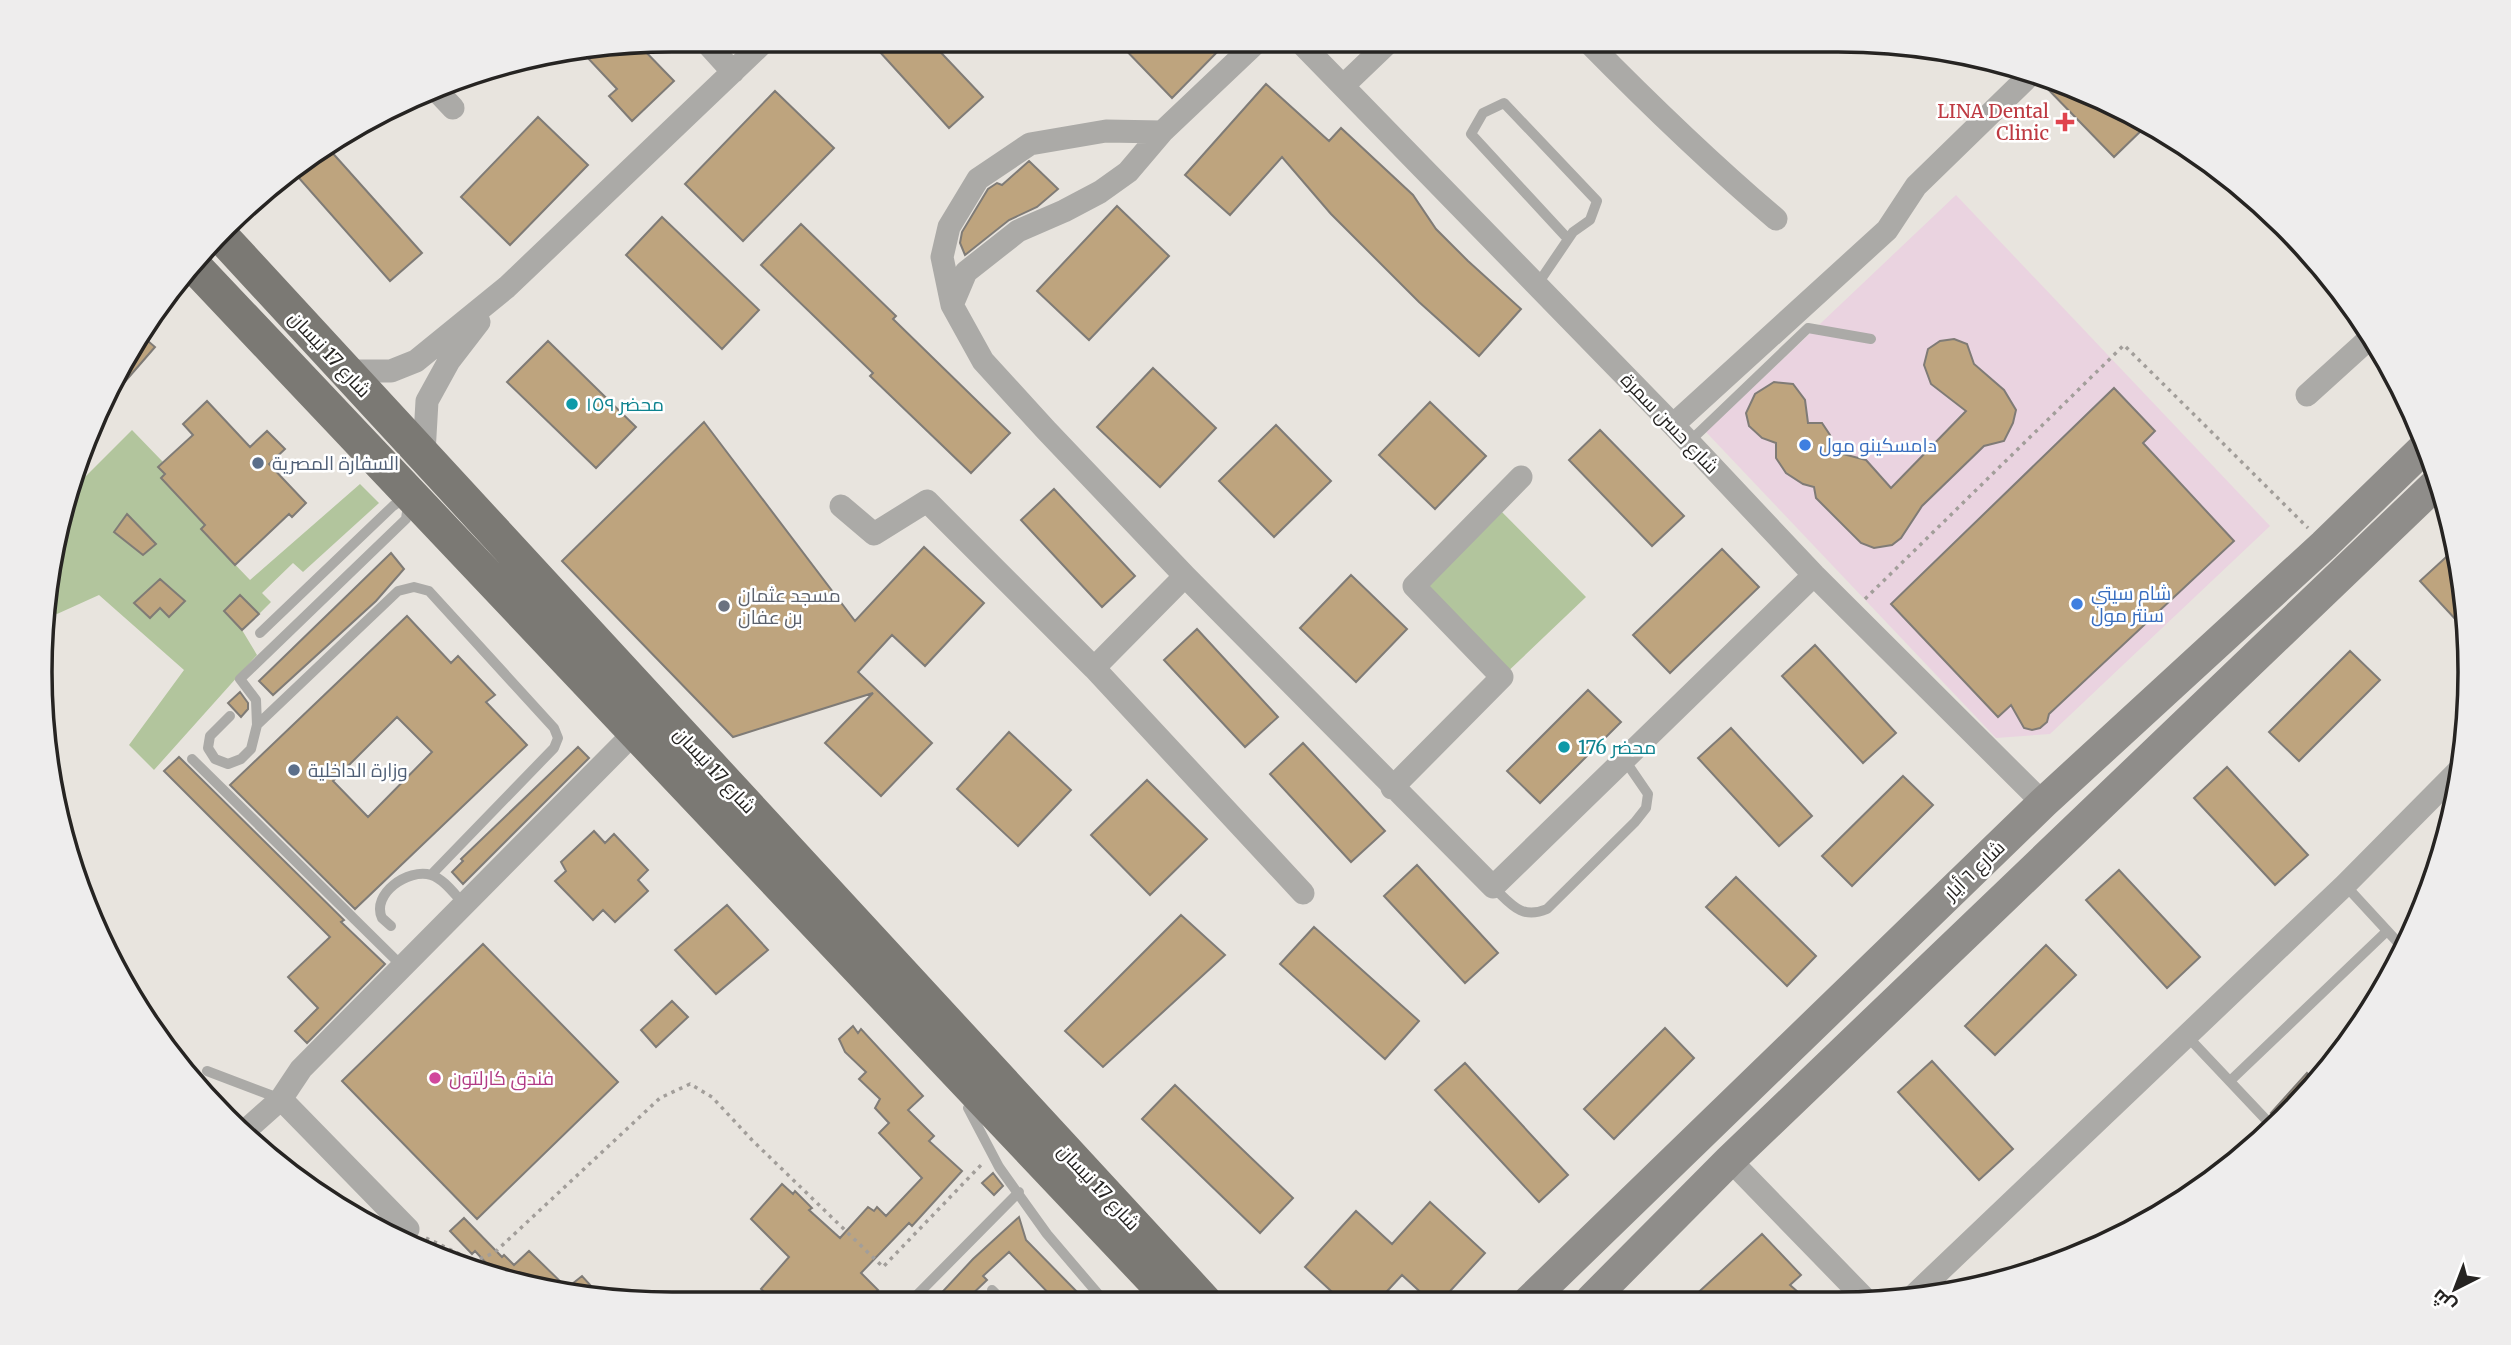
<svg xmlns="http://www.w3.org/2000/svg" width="2511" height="1345" font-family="Merriweather,Cairo,serif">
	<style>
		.commercial { fill: #ead3e0 }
		.green { fill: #b2c59d }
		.building { fill: #bea47e; stroke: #7f7b76; stroke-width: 2; fill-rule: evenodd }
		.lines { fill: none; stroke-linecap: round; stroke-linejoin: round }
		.path { stroke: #a29e9a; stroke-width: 3.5; stroke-dasharray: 3.5 5; stroke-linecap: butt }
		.lane { stroke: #abaaa7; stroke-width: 10 }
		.street { stroke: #abaaa7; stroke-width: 23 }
		.secondary { stroke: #8f8d8a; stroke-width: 32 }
		.primary { stroke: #7b7974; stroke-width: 35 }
		.health-dot { fill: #e0444e; stroke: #fff; stroke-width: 2.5 }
		.culture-dot { fill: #0f9aa8; stroke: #fff; stroke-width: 2.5 }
		.shop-dot { fill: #3f7fe0; stroke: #fff; stroke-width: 2.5 }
		.service-dot { fill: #5c6f8a; stroke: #fff; stroke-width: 2.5 }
		.worship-dot { fill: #6b7280; stroke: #fff; stroke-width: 2.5 }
		.hotel-dot { fill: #d1479c; stroke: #fff; stroke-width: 2.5 }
		.labels { text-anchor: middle; stroke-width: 5; stroke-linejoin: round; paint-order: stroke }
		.health-label { font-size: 19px; fill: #be3a42; stroke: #fff; text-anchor: end }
		.street-label { font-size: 19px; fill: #262422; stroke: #fff }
		.culture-label { font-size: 19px; fill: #0d838f; stroke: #fff; text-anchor: start }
		.shop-label { font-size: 19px; fill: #366cbe; stroke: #fff; text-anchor: start }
		.service-label { font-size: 19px; fill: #4e5e75; stroke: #fff; text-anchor: start }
		.worship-label { font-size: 19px; fill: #5b616d; stroke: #fff; text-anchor: start }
		.hotel-label { font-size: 19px; fill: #b23c85; stroke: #fff; text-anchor: start }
		.rim { fill: none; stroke: #262422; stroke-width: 3.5 }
	</style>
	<rect width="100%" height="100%" fill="#e8e4de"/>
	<!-- commercial -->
	<path class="commercial" d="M1956,195L2270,526L2050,734L1996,738L1706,432Z"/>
	<!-- green -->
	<path class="green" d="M132,430L163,462L165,474L161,478L205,525L201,529L250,580L360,484L379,503L303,572L293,563L262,593L271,602L259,614L240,595L224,611L242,630L257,655L154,770L129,745L184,670L99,595L57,614L52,611L62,509L69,493Z
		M1494,504L1586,597L1502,677L1414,586Z"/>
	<!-- building -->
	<path class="building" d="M869,40L930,41L983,97L949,128Z
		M1117,41H1228L1172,98Z
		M640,46L674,81L632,121L609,96L617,89L585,55Z
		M2044,79L2101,103L2149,123L2114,157L2042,83Z
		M1266,84L1329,141L1341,128L1413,195L1436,229L1468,261L1521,309L1479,356L1419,302L1331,214L1282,157L1230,215L1185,175Z
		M775,91L834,148L743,241L685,184Z
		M538,117L588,165L510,245L461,197Z
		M329,149L422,253L390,281L291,169Z
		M1029,161L1058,189L1037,207L1009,220L965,255L960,243L962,232L988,189L997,183L1002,185Z
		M1117,206L1169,256L1089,340L1037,291Z
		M662,217L759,310L722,349L626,255Z
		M801,224L896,316L893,319L1010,433L971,473L870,376L873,373L761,265Z
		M141,335L155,347L123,384L119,382Z
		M1954,339L1967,344L1974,364L2004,390L2016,410L2013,423L2004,441L1984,446L1922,506L1901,538L1892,545L1874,548L1861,543L1816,498L1814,487L1803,484L1786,473L1776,458V443L1762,438L1749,426L1746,413L1755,394L1774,382L1793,384L1805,400L1808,423H1822L1830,435L1835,452L1866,460L1891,488L1966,411L1931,384L1924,365L1928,349L1940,341Z
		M548,341L636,427L596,468L507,382Z
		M1153,368L1216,428L1160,487L1097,427Z
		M2114,388L2155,431L2143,443L2234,541L2049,714L2047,722L2040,728L2032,730L2024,728L2011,705L1998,717L1891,604Z
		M207,401L250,447L267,431L285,449L269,464L306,503L292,517L289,514L235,565L201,529L205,525L161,478L165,474L158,467L193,435L183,424Z
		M1430,402L1486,456L1435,509L1379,455Z
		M704,422L855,621L924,547L984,603L925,666L892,635L858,672L932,743L881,796L825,743L873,693L733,737L562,561Z
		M1276,425L1331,481L1274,537L1219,481Z
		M1600,430L1684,516L1652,546L1569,460Z
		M1054,489L1135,576L1102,607L1021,520Z
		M127,514L156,544L143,555L114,532Z
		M2456,548L2469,631V634L2420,581Z
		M1722,549L1759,587L1670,673L1633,635Z
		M391,553L404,569L376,601L273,695L259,681Z
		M1351,575L1407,629L1356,682L1300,628Z
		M160,579L185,601L169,617L160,608L150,618L134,603Z
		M240,595L259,614L242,630L224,611Z
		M407,616L451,663L458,656L495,695L486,702L527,745L355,909L230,785ZM397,717L432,752L368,817L333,781Z
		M1197,629L1278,717L1245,747L1164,660Z
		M1815,645L1896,733L1863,763L1782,676Z
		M2350,651L2380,680L2299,761L2269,732Z
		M1588,690L1621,722L1540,803L1507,771Z
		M240,692L248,703V709L241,717L228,703Z
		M1731,728L1812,816L1779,846L1698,758Z
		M1009,732L1071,790L1018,846L957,789Z
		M1303,743L1385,831L1351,862L1270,774Z
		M578,747L589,758L463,884L452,872L463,861L461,859Z
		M179,757L344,920L341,922L385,964L307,1043L295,1031L318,1008L288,977L330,937L164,771Z
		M2227,767L2308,855L2275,885L2194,798Z
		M1903,776L1933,805L1852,886L1822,856Z
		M1147,780L1207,839L1150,895L1091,835Z
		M594,831L605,843L614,834L648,870L638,880L648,891L615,922L603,910L593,920L555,881L566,871L561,862Z
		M1417,865L1498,953L1465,983L1384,896Z
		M2119,870L2200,957L2167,988L2086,900Z
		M1736,877L1816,956L1787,986L1706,907Z
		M727,905L768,950L716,994L675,950Z
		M1181,915L1225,955L1103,1067L1065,1031Z
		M1314,927L1419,1021L1385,1059L1280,964Z
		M483,944L618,1082L477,1219L342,1081Z
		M2046,945L2076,975L1995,1055L1965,1026Z
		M672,1001L688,1017L656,1047L641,1030Z
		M853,1026L858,1033L861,1029L923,1096L908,1110L934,1136L929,1141L962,1171L912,1226L909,1223L861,1273L878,1290L865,1303H776L761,1289L789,1257L751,1219L782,1184L793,1194L795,1191L812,1208L809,1210L840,1238L868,1207L874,1211L877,1207L886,1216L922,1178L879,1133L889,1123L875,1108L880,1099L859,1079L866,1072L845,1052L839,1039Z
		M1665,1028L1694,1058L1614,1139L1584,1109Z
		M1932,1061L2013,1149L1979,1180L1898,1092Z
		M1465,1063L1568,1175L1539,1202L1435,1090Z
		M2307,1073L2318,1083L2279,1120L2271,1113Z
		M1175,1085L1293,1198L1260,1233L1142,1119Z
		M993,1173L1003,1186L994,1195L982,1183Z
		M1430,1202L1485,1253L1441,1301H1430L1402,1275L1378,1301H1342L1305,1267L1356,1211L1392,1244Z
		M1019,1217L1026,1240L1087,1302H1057L1009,1252L983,1276L987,1280L964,1302H933L973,1259Z
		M464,1218L502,1257L504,1255L514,1265L529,1251L567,1288L582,1276L603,1299L502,1280L475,1251L472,1254L450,1231Z
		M1762,1234L1801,1275L1790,1285L1807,1300H1690Z"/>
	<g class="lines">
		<!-- path -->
		<path class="path" d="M1865,599L2124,345L2308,528
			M426,1238L474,1261L494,1253L660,1098L690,1084L712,1097L752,1140L883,1267L982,1164"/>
		<!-- lane -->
		<path class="lane" d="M1537,285L1573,232L1590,220L1597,201L1504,103L1483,113L1471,134L1568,239
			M1689,442L1808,328L1871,339
			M260,633L393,506L405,498
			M230,716L210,736L208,748L215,759L228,764L241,759L251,749L257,725L256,700L240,679L406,519L408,505
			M257,725L398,591L414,587L429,591L554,728L558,738L554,748L431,875
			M192,759L403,967
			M2345,885L2404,949
			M1493,887C1511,904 1521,920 1547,909L1635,822L1646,808L1648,794L1624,759
			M391,926L382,918C371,894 408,868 431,875C444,879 455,895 464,904
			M2186,1035L2272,1126
			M207,1071L281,1099
			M2230,1081L2387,931
			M968,1108L999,1167L1047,1234L1105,1302
			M992,1290L1004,1302
			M909,1303L1019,1192"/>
		<!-- street -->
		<path class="street" d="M704,40L733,72
			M1299,41L1673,425L1814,575L2043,803
			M1587,41C1648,103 1710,163 1776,219
			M1344,85L1390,41
			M437,91L453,108
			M1162,132L1106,131L1030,144L978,179L949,227L942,257L952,305L983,361L1046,430L1185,576L1493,887L1814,575
			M952,305L966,272L1018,231L1064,211L1100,192L1128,172L1162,132L1258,41
			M346,371H391L416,361L507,287L766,40
			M2307,395L2371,337
			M1673,425L1887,230L1916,186L2031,74
			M424,453L427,401L449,361L479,322
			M841,506L874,534L927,501L1094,668L1303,893
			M1094,668L1185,576
			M1392,788L1502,677L1414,586L1521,477
			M246,1130L281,1099
			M1730,1160L1866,1300
			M408,1229L281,1099L301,1069L635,732
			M1910,1299L2345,885L2462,767"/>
		<!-- secondary -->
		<path class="secondary" d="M1591,1300L1730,1160L2439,481
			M1529,1301L2043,803L2324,545L2426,446"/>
		<!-- primary -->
		<path class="primary" d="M224,239L1205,1302
			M196,268C518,608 838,950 1161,1288"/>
	</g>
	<!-- markers -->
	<path class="health-dot" d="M2061.5 111.5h7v7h7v7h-7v7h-7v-7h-7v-7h7z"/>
	<g class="culture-dot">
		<circle cx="572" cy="404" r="7"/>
		<circle cx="1564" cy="747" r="7"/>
	</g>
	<g class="shop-dot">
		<circle cx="1805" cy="445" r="7"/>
		<circle cx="2077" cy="604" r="7"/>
	</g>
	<g class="service-dot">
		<circle cx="258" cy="463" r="7"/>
		<circle cx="294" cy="770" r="7"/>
	</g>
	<circle class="worship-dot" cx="724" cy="606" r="7"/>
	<circle class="hotel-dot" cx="435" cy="1078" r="7"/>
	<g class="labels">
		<!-- health labels -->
		<g class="health-label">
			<text x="2049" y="118">LINA Dental<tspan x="2049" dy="22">Clinic</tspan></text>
		</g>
		<!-- street labels -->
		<g class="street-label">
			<text transform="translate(330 354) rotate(47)" y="7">شارع 17 نيسان</text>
			<text transform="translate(1670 423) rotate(46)" y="7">شارع حسن سمرة</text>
			<text transform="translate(715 770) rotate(47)" y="7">شارع 17 نيسان</text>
			<text transform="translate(1974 870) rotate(-44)" y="7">شارع ٦ أيار</text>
			<text transform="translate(1099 1187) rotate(47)" y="7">شارع 17 نيسان</text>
		</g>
		<!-- culture labels -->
		<g class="culture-label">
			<text x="586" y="411">محضر ١٥٩</text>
			<text x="1578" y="754">محضر 176</text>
		</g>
		<!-- shop labels -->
		<g class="shop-label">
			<text x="1819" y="452">دامسكينو مول</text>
			<text x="2091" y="600">شام سيتي<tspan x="2091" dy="22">سنتر مول</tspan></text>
		</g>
		<!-- service labels -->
		<g class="service-label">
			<text x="272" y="470">السفارة المصرية</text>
			<text x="308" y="777">وزارة الداخلية</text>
		</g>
		<!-- worship labels -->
		<g class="worship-label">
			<text x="738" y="602">مسجد عثمان<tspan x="738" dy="22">بن عفان</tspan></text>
		</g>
		<!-- hotel labels -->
		<g class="hotel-label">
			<text x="449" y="1085">فندق كارلتون</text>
		</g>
	</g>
	<!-- crop -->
	<path d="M0 0H2511V1345H0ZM672 52H1838A620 620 0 0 1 2458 672V672A620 620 0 0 1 1838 1292H672A620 620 0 0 1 52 672V672A620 620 0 0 1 672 52Z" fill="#eeeded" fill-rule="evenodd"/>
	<path class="rim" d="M672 52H1838A620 620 0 0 1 2458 672V672A620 620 0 0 1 1838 1292H672A620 620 0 0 1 52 672V672A620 620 0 0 1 672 52Z"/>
	<!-- north arrow -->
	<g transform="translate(2455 1289) rotate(222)" stroke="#ffffff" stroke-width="5" paint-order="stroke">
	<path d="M0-5L12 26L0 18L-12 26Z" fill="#262422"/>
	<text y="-10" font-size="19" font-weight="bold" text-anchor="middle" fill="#262422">ش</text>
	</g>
</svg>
